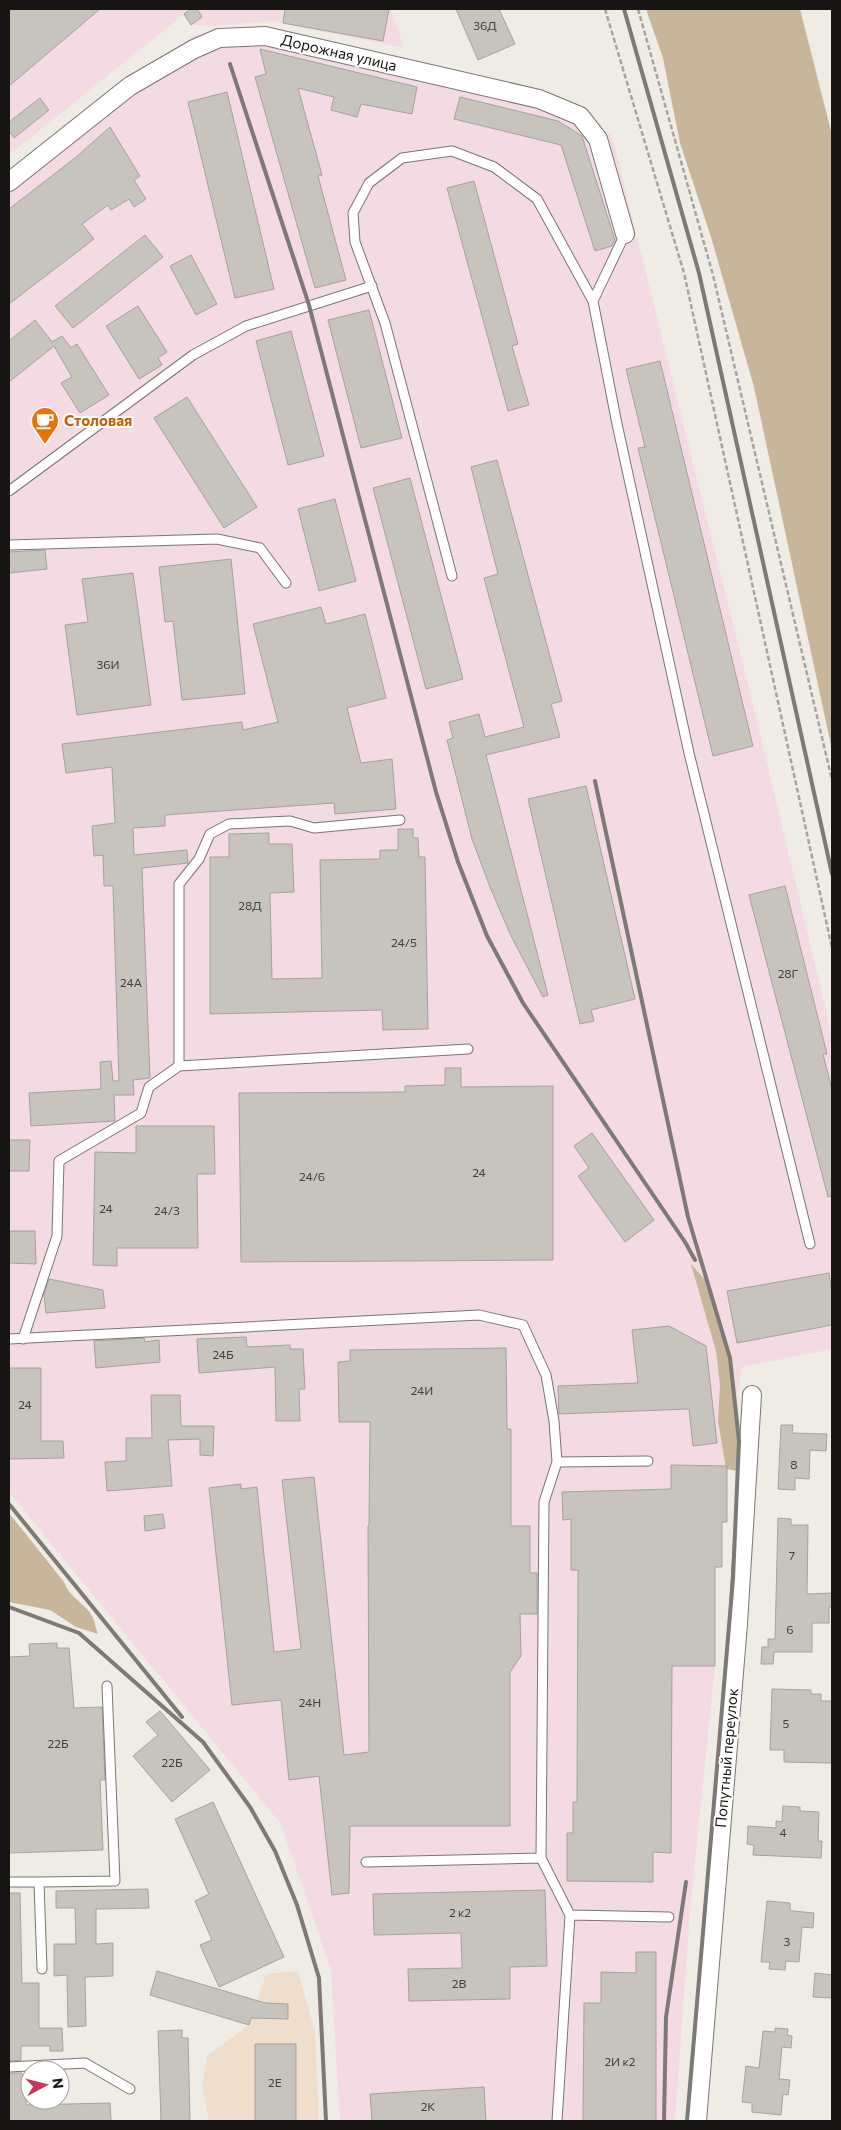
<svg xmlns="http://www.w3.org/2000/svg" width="841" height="2130" font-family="Commissioner,sans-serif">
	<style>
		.commercial { fill: #f0decd }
		.industrial { fill: #f3dae3 }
		.green { fill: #c7b69a }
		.building { fill: #c7c3bd; stroke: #a6a29d }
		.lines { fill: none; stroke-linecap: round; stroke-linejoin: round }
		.lane-casing { stroke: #7a7671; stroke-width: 11 }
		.street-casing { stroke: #7a7671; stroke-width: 20 }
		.path { stroke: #a7a39f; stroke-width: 2.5; stroke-dasharray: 5 2.5; stroke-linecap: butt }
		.lane { stroke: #fff; stroke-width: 9 }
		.street { stroke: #fff; stroke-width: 18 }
		.rail { stroke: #7d7a76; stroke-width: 4 }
		.labels { text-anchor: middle; stroke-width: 4; stroke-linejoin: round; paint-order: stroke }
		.number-label { font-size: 12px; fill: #44413e }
		.street-label { font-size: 15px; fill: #181614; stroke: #fff }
		.food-label { font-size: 15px; font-weight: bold; fill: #c56008; stroke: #fff; text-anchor: start }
	</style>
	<rect width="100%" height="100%" fill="#efebe5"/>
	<!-- commercial -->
	<path class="commercial" d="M298,1971L315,2032L319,2121H209L202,2086L207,2056L249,2025L266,1974Z"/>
	<!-- industrial -->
	<path class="industrial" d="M9,9H391L404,48L271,21L214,26L191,25L183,15L9,155Z
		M196,34L447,68L543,92L612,136L763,746L832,1036V1349L742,1367L726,1469L727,1522L722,1523V1567H715V1666L690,1911L675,2121H340L331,1970L281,1824L9,1492V185Z"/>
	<!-- green -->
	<path class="green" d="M646,9H800L832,135V750L754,387L711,237L680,143L663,58Z
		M691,1264L705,1280L730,1358L739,1441L738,1471L726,1469L718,1421L720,1385L716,1351Z
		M9,1513L64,1582C70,1599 86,1603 93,1618C95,1623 96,1629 98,1634L76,1627L50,1610L9,1602Z"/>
	<!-- building -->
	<path class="building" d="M9,9H100L9,86Z
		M191,9H197L202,17L191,25L184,14Z
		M285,9H389L383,41L283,23Z
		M456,9H499L515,44L478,60Z
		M260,49L417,87L412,114L361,104L357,117L331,110L334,97L298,88L322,175L318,176L346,280L315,288L255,77L266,74Z
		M227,92L274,289L235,298L188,102Z
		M460,97L558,121L582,136L615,240L612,246L595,251L561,145L454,119Z
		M40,98L49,110L14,138L9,131V122Z
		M110,127L140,176L134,180L146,199L134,207L129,199L111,210L108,205L82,224L94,239L9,304V209L75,158Z
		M474,181L518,344L512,346L529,405L508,411L447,188Z
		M145,235L163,257L73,328L55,306Z
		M191,255L217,304L196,315L170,266Z
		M138,306L167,352L158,358L162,365L139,379L106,326Z
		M369,310L402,438L361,448L328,320Z
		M35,320L52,342L62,336L71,348L77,344L109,395L80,413L61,383L72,377L54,346L9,382V341Z
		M291,331L324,456L288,465L256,341Z
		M660,361L753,746L713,756L638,448L645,447L626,369Z
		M187,397L257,507L224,528L154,418Z
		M497,460L562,701L551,704L560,737L486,755L548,995L543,997L511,936L490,887L472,839L447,740L453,738L449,722L479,714L485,737L524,727L484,578L498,574L471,467Z
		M410,478L463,679L426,689L373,488Z
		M335,499L356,581L319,591L298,509Z
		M45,550L47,569L9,573V552Z
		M231,559L245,694L182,700L173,621L165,622L159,567Z
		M133,573L151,705L77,715L65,625L88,622L82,579Z
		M321,607L326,624L365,614L386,698L347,708L361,763L392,759L396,809L335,814L334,803L165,815V826L133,828L134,855L187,850L188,863L142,868L150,1078L133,1080L134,1095H114L115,1121L31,1126L29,1093L101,1089L100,1062L111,1061L113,1081H119L113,886H104L103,855L94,856L92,826L115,823L112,767L66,773L62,744L242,722L243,730L278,722L253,624Z
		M586,786L635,999L591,1010L594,1021L580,1024L528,799Z
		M398,829H413V838H418L419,857H425L428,1029L383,1030L382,1010L210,1014V857H229V834L269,833V844H292L294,892L270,893L272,979L322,978L320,860L380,859V850H398Z
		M785,886L827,1054H823L832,1090V1196L828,1197L749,895Z
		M445,1068H461V1087L553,1086V1260L241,1262L239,1093L405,1092V1086L445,1085Z
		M136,1126H214L215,1174H197L198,1248H117V1266L93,1265L95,1152L136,1153Z
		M592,1133L654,1220L625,1242L578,1176L589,1168L574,1146Z
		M9,1140H30L29,1171H9Z
		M9,1231H35L36,1264L9,1263Z
		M829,1273L832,1293V1325L737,1343L727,1291Z
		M49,1279L103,1290L105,1308L46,1313L44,1295Z
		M669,1326L706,1346L717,1443L693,1446L689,1409L559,1414L558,1386L638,1383L632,1330Z
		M246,1337L247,1347L290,1345V1349H303L305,1389H299L300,1421H276L275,1367L199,1373L197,1339Z
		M144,1338L145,1342L159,1340L160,1362L96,1368L94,1341Z
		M506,1348L507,1429H511V1526H530V1573H537V1614H520L521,1656L510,1672V1826H350L349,1893L332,1895L319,1776L289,1780L281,1700L232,1705L209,1488L241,1484V1489L257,1487L274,1652L301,1649L282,1480L314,1477L344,1755L369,1752L368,1526H369L370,1422H339L338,1362L350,1361V1350Z
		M9,1368H41V1441H63L64,1458L9,1459Z
		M151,1395H180L181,1426H214L213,1456L200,1455V1439L168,1440L172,1486L107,1491L105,1462L126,1461V1438H152Z
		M781,1425H793L792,1433L827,1434L826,1451L810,1450L809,1479L795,1478V1490L778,1489Z
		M671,1465L727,1466V1522H722V1567H715V1666H672L671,1853L653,1852V1882L567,1881V1833H573V1802H577L578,1570H571V1519L563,1520L562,1492L671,1489Z
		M163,1514L165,1528L145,1531L144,1516Z
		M778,1518L791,1519V1525H808L807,1594L832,1593V1607H829V1623H812V1652H774L773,1664H761L762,1647H768V1639H775Z
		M57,1643V1648H69L74,1708L102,1707L105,1780H100L103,1850L9,1853V1657L30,1656L29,1644Z
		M772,1689L811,1690V1694H821V1701H832V1763L784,1762V1750H770Z
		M160,1711L210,1770L172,1802L133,1756L158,1735L146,1722Z
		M213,1802L284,1957L219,1987L200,1945L212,1940L195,1901L209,1894L175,1819Z
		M783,1806L800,1807V1811L819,1812L818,1841H822L821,1858L753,1855L754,1845L747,1844L748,1826L776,1828V1821L782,1822Z
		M148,1889L149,1908L96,1909V1944L113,1943V1976L85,1977L86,2026L68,2027L67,1975L54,1976V1944H76L75,1908H56V1891Z
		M545,1890L547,1966L510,1967V1999L409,2001L408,1969L462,1968L461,1933L374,1935L373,1894Z
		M9,1893H20L22,1983H39V2028H62L63,2051H50V2046H21V2060L9,2061Z
		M767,1901L790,1903V1910L793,1911L814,1913L813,1928L802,1927L799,1962L786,1961L785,1970L769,1969L770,1962H761Z
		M636,1952H656V2121H583L584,2003H601V1972L636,1973Z
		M157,1971L265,2003L288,2004V2019L251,2018L249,2025L150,1995Z
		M815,1973L832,1975V1998L813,1997Z
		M775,2028L788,2029L787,2035L792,2036L791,2048L782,2047L779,2079L790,2080L788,2095L783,2094L781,2115L752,2112V2103L742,2102L746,2066L759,2068L763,2031L775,2032Z
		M182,2030V2038H188L190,2121H161L158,2031Z
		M255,2044H296V2121H255Z
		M9,2073H22V2076H26V2105L110,2103L111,2121H9Z
		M484,2087L486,2121H372L370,2094Z"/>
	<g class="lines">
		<defs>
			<path id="lane" d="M625,234L593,301L617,424L689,753L810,1244
				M9,491L193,355L246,326L372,286
				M9,545L217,539L260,548L286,583
				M452,576L385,323L355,242L353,213L369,183L402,158L452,151L494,167L537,199L593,301
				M179,1066V884L199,859L210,834L229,824L290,821L314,828L400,820
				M9,1339L479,1315L523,1325L546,1375L554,1421L557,1462L544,1502L541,1858L570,1915L557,2121
				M23,1339L57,1236L59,1161L141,1113L149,1087L179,1066L468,1049
				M557,1462L648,1461
				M366,1862L541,1858
				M9,1882H39L42,1969
				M39,1882L115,1881L107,1686
				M570,1915L669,1917
				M9,2067L85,2063L130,2089"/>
			<path id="street" d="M9,182L130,86L194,49L219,38L265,36L539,99L580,116L598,139L625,234
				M697,2121L738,1624L752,1395"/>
		</defs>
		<!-- lane casing -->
		<use href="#lane" class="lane-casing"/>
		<!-- street casing -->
		<use href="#street" class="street-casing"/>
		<!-- path -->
		<path class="path" d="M605,9L684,273L832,948
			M638,9L713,275L832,780"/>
		<!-- lane -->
		<use href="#lane" class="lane"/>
		<!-- street -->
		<use href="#street" class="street"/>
		<!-- rail -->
		<path class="rail" d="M624,9L699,273L832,874
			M230,64L309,305L436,792L458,862L487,936L523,1003L685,1242L695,1260
			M595,781L688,1217L730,1358L739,1441L733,1579L687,2121
			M9,1504L182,1717
			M9,1607L79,1633L203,1742L250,1807L275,1851L297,1905L319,1978L326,2121
			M664,2121L666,2017L686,1882"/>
	</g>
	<!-- icons -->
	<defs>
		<symbol id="cafe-pin" viewBox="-11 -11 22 30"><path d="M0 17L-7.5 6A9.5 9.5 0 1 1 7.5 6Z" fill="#e8710a" stroke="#fff"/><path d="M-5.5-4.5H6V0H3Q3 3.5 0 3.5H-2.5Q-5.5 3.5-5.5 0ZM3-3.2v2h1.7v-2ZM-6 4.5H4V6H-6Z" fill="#fff"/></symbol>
	</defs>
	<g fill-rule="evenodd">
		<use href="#cafe-pin" x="29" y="405" width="32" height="43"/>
	</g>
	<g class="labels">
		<!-- number labels -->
		<g class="number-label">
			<text x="485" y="30">36Д</text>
			<text x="108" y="669">36И</text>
			<text x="250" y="910">28Д</text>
			<text x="404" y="947">24/5</text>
			<text x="788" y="978">28Г</text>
			<text x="131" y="987">24А</text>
			<text x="479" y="1177">24</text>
			<text x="312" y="1181">24/6</text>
			<text x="106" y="1213">24</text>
			<text x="167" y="1215">24/3</text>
			<text x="223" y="1359">24Б</text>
			<text x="422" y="1395">24И</text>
			<text x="25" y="1409">24</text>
			<text x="794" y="1469">8</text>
			<text x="792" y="1560">7</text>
			<text x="790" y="1634">6</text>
			<text x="310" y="1707">24Н</text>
			<text x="786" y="1728">5</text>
			<text x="58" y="1748">22Б</text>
			<text x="172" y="1767">22Б</text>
			<text x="783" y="1837">4</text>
			<text x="460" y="1917">2 к2</text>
			<text x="787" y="1946">3</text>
			<text x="459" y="1988">2В</text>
			<text x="620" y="2066">2И к2</text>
			<text x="275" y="2087">2Е</text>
			<text x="428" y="2111">2К</text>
		</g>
		<!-- street labels -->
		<g class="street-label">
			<text transform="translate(339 53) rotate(13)" y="5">Дорожная улица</text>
			<text transform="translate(727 1758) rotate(-85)" y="5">Попутный переулок</text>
		</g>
		<!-- food labels -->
		<g class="food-label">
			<text x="64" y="426">Столовая</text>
		</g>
	</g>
	<!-- border -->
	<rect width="841" height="2130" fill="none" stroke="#181614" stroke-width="20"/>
	<!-- north arrow -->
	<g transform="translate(45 2085) rotate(83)"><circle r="24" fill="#ffffff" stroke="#a3a2a1"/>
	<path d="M0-4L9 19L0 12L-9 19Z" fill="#c5375f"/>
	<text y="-8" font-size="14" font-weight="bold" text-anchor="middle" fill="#181614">N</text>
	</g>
</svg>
